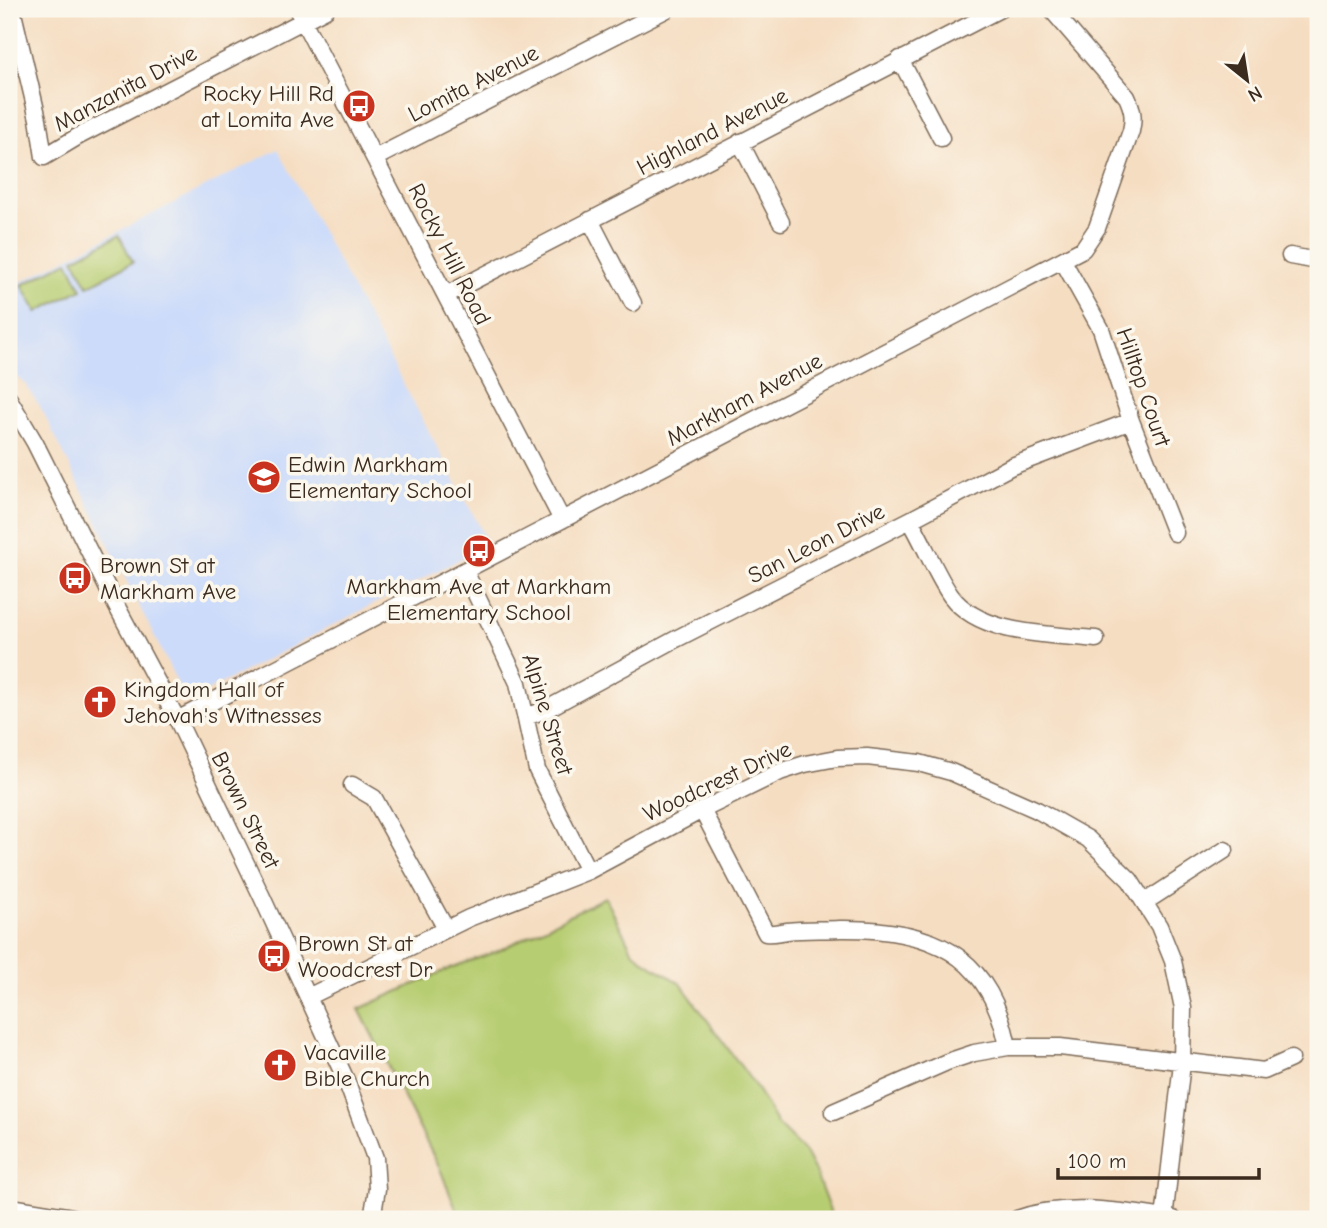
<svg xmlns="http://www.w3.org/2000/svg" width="1327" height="1228" font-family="'Comic Neue',sans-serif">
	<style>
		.built { fill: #ccdbfa }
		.green { fill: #b7cd72; stroke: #797c48; stroke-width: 2 }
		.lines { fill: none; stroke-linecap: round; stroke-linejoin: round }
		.minor-casing { stroke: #7c6957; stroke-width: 19 }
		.major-casing { stroke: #7c6957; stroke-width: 24 }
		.minor { stroke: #fff; stroke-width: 16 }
		.major { stroke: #fff; stroke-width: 21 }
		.labels { text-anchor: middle; stroke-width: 7; stroke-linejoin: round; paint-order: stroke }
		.street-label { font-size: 23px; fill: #3b2a1e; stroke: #fbf7ec }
		.poi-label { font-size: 23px; fill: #3b2a1e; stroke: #fbf7ec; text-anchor: start }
	</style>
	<rect width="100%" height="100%" fill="#fbf7ec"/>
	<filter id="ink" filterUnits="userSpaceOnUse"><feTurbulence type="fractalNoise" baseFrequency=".0143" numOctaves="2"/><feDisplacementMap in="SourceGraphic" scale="14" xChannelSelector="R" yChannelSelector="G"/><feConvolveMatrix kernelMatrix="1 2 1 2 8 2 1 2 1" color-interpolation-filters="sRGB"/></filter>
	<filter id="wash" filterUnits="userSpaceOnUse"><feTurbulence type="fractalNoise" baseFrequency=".00686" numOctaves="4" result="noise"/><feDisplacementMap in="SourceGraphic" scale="28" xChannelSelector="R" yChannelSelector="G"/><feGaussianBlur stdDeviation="1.57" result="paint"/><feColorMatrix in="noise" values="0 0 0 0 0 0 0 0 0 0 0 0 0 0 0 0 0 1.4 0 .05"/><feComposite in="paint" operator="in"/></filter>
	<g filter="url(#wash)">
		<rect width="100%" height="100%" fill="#f5ddc1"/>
		<!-- built -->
		<path class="built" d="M278,149L489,544L203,693L193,695L185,693L179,686L42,410L25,384L9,369V288Z"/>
		<!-- green -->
		<path class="green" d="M119,235L133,262L88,286L74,259Z
			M68,261L82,289L37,312L22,285Z
			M605,897L632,950L643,960L681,984L756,1087L777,1124L804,1151L815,1172L833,1219H460L440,1169L359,1009L453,967L498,951Z"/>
	</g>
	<g filter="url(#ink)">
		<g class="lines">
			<defs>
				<path id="minor" d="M12,9L38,119L44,157L79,136L326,9
					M297,9L562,520
					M900,59L941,138
					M740,142L781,222
					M375,158L667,9
					M590,220L633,303
					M1290,256L1318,261
					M1063,261L1101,329L1131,421L1175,533
					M446,295L1000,9
					M9,399L35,443L116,605L179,723L262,897L346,1080L375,1158L377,1189L372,1219
					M910,520C925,545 935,573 951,596C981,636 1051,634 1096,639
					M465,571L518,683L537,770L588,871
					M526,717L545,710L676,639L910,520L1012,466L1131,421
					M177,720L1083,249L1097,228L1131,131C1134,118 1133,110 1127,97L1051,9
					M352,785L374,798L446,929
					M702,810L766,933C773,934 779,932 787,931C804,929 822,930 840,929C930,928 990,952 1008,1047
					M1145,902L1225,850
					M308,997L469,918L588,871L702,810L780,772L805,764L837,758L867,757L919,763L951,772L1037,810L1088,839L1130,880L1159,926L1173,961L1183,1008L1182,1063L1164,1219
					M833,1112L947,1062L974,1053L1008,1047H1060L1264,1071L1291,1059
					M1017,1219C1066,1201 1123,1212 1173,1219"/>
				<path id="major" d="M9,1209L70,1219"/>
			</defs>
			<!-- minor casing -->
			<use href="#minor" class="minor-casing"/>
			<!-- major casing -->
			<use href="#major" class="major-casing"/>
			<!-- minor -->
			<use href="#minor" class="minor"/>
			<!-- major -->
			<use href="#major" class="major"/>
		</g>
	</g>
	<!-- icons -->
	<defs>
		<symbol id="bus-disc" viewBox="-11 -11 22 22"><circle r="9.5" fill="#c8321e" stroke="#fbf7ec"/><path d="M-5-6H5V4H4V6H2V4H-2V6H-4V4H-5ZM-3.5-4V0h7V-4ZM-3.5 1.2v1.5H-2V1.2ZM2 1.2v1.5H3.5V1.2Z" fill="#fff"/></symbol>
		<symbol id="school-disc" viewBox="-11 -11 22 22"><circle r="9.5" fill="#c8321e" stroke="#fbf7ec"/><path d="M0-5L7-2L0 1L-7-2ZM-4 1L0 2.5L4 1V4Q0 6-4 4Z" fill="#fff"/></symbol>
		<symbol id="church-disc" viewBox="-11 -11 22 22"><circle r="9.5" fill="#c8321e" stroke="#fbf7ec"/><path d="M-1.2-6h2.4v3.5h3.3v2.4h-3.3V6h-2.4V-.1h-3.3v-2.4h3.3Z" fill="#fff"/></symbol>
	</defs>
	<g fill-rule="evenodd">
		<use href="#bus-disc" x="340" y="87" width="38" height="38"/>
		<use href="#school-disc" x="245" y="458" width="38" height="38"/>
		<use href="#bus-disc" x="460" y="532" width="38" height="38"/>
		<use href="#bus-disc" x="56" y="559" width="38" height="38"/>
		<use href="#church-disc" x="81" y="683" width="38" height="38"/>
		<use href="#bus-disc" x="255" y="937" width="38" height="38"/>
		<use href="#church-disc" x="261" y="1046" width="38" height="38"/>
	</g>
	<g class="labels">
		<!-- street labels -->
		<g class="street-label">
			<text transform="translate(473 83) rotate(-27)" y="8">Lomita Avenue</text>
			<text transform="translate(125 88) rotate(-28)" y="8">Manzanita Drive</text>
			<text transform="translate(712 131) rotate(-27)" y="8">Highland Avenue</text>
			<text transform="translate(450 254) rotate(63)" y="8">Rocky Hill Road</text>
			<text transform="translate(1144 387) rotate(71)" y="8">Hilltop Court</text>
			<text transform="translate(744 399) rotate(-28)" y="8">Markham Avenue</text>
			<text transform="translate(816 543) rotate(-27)" y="8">San Leon Drive</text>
			<text transform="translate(548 714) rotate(73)" y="8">Alpine Street</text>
			<text transform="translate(717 781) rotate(-25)" y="8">Woodcrest Drive</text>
			<text transform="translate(246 810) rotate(64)" y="8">Brown Street</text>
		</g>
		<!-- poi labels -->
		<g class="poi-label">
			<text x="334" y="101" text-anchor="end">Rocky Hill Rd<tspan x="334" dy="26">at Lomita Ave</tspan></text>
			<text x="288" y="472">Edwin Markham<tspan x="288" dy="26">Elementary School</tspan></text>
			<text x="100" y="573">Brown St at<tspan x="100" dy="26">Markham Ave</tspan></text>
			<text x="479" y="594" text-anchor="middle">Markham Ave at Markham<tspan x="479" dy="26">Elementary School</tspan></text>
			<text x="124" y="697">Kingdom Hall of<tspan x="124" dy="26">Jehovah's Witnesses</tspan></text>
			<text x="298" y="951">Brown St at<tspan x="298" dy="26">Woodcrest Dr</tspan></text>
			<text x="304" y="1060">Vacaville<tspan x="304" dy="26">Bible Church</tspan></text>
		</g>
	</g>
	<!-- margin -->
	<rect width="1327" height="1228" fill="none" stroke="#fbf7ec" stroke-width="35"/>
	<!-- north arrow -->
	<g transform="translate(1247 80) rotate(150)" stroke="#fbf7ec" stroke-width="5" paint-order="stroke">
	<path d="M0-5L12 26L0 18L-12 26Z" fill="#3b2a1e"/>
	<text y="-10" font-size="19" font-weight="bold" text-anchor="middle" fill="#3b2a1e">N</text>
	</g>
	<!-- scale -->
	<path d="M1058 1168v10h201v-10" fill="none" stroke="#3b2a1e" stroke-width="3.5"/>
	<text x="1068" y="1168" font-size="21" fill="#3b2a1e" stroke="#fbf7ec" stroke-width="5" paint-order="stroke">100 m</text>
</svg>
